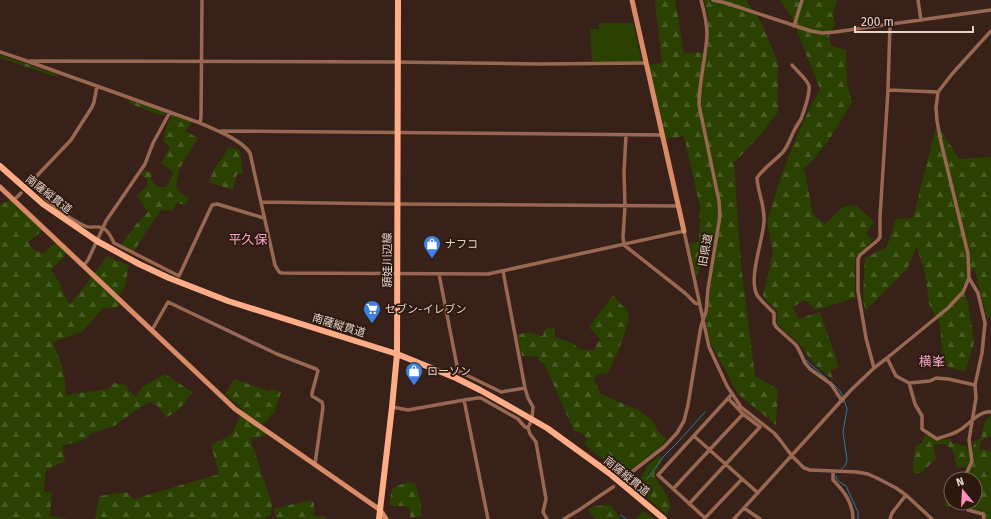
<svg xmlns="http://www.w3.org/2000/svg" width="991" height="519" font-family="'Fira Sans','Noto Sans JP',sans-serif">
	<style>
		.grass { fill: #2a4101 }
		.forest { fill: url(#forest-firs) }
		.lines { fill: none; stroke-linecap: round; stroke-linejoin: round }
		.stream { stroke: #2f79a4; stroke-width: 1 }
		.street-tunnel { stroke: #523c33; stroke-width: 3.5; stroke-dasharray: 3.5 2; stroke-linecap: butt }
		.street { stroke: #986852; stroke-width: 3.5 }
		.secondary { stroke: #d98b67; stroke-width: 5 }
		.primary { stroke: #fead88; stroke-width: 6 }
		.labels { text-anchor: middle; stroke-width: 3.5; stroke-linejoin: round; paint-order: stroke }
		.street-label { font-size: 11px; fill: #e4d5ce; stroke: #2d180e }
		.poi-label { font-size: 11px; fill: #e4d5ce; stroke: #2d180e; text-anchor: start }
		.quarter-label { font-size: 13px; fill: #f6a7c7; stroke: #2d180e }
	</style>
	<defs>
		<pattern id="forest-firs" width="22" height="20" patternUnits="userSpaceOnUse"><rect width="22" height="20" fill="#2a4101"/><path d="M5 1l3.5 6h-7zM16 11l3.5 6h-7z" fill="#495c25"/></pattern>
	</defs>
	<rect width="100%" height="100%" fill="#382118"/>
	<!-- grass -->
	<path class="grass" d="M599,23H633L642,61V62H592L590,29H599Z"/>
	<!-- forest -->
	<path class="forest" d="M655,0H675L684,53L708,52V16L704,0H746L762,24L778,63V112L761,134L734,163L741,265L755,376L778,389L776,425L738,394L709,340L706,319L717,243L706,244L699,270L696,276L689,243L699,242L700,207L684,136L666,139L649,65L662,63Z
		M780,0H837L833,15L835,25L829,36L831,46L846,50L847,84L852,102L829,140L814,159L804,168L813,214L825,224L843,207L856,205L874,222L866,234L873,240L855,258V298L816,310L805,300L793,307L798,319L820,312L839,367L830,371L834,381L814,364L798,342L787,333L777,324V311L763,296L773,252L767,221L782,174L800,128L820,89L791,16Z
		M0,55L57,74V77L0,58Z
		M130,100L165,112L163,116L128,103Z
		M172,115L192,122L185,131L198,138L179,169L176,186L181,193L189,198L185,205L177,203L172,211L161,210L146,232L134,251L121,245L137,223L148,212L137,195L148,185L147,179L141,175L144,170L152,173L151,179L157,187H166L173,175L172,171L161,163L170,147L163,141L167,125Z
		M937,124L959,159L991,157V318L987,317L974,267L962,287L968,302L974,343L965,372L943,365L940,324L929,304L925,273L917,247L907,269L865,311L863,297L865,258L887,247L896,219L913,218Z
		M229,147L240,150L243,174H237L233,190L209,182L216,165L219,163Z
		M11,199L43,230L28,242L33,249L43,254L56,242L67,253L51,270L61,285V288L70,305L103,262L107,256L128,265L126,285L119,295V306L112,308H103L82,332L53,342L62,366L65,382L66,395L108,389L114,383L125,385L129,391L136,397L142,387L165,374L192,392C184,403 180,412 166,417L159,407L150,402L133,412L116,425L90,434L87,439L62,446L65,461L46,470L44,492L52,493L50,516L68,519H0V205Z
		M613,295C616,299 626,309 628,312C632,322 613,363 608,373L597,374L594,380L601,394L640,411L652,420L655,425L657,430L666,439L661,447L629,471L613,467L585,445L586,437L581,433L574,431L544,363H540L538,357L522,356L517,335C527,332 531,331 540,336H543L545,329L555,328V337L574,344L578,349L593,351L600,339L589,327Z
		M234,379L268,391L272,389L281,392L274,414H271L269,419L262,424L257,421L268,435L250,438L272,504L271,515L265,517V519H95L99,496L127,492L134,500L144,496L219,474L211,445L231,435L243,410L225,394Z
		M991,415V438L989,436L981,441L979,449L987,450L991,452V519H986L982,511L969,509L967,503H975V479H966L968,476L967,467L957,468C955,463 955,455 953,451C949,445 941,443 935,445L934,448L936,459L922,472L915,474L913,471L915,447L922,443L925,434L940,440L950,439L952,443H955L967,447L969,453H972L974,442C986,438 981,429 986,420C987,418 990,416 991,415Z
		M660,455L662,461L654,475L668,498L671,507L667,515L642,494L637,486L647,466Z
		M407,482L415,483L421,502V516L410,518V508L404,506H394L389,505L392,488Z
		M945,490H951V503H966L946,507Z
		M310,500L314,503V516L325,517L326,519H277L273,509Z
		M605,505L612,506L619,517L622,519H595L588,510L592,507Z
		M643,511L654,519H636Z"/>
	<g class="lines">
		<!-- stream -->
		<path class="stream" d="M806,360L827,379
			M833,384L840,391L843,397
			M841,469L845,466L847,460L843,432L847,409L844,400
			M836,476V478L838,481L846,486L858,512V519
			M647,479L656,467L663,457L678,442L705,412
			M621,515L626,519"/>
		<!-- street-tunnel -->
		<path class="street-tunnel" d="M613,487L624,478"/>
		<!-- street -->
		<path class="street" d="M713,0L726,3L811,31L822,33L835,32L991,10
			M918,0L921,20
			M794,26L802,0
			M0,52L27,61L200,123C214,129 242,140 250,153L275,265L279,272L282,273L488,274L684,231L709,347L727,386L741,407L774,433L780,440L792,456L804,468L810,470L857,472L868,474L877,478L896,488L906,495L932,519
			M30,61L392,62L539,64L646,63
			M792,65C796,70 808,80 809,86C810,94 804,111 801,119C798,124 795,128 793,133C790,139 788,146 783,152C776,160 762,169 757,178C758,193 765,206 764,221C763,241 748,278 757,295C761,301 769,308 774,313V323L776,327L796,345L799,350L805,363L810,369L831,384L842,401
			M97,86L94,102L92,107L71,140L30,183C46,199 64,217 85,226C90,229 97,225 103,228C109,231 111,237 114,243L179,276L212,205L217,204L264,218
			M888,90L938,92
			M200,123L201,117L202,0
			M221,131L662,135
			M626,135L624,172L625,206L623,237L624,245L685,293L695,303L699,304
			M14,200L21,193
			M261,202L391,204H398L678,206
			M83,266L88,260L106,221L145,164L153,143L170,112
			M503,271L525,388L528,398L533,407L532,419L528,428L530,434L536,442L546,499L543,512L547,519
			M439,274L458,371L501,392L525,388
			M152,330L168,302L277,354L316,369L318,371L312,393V396L322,402L323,407L315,464
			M887,358L896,376L909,383L930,381L936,378L948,379L975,385
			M874,368L866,338L858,291V259L860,255L878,240L880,237V217L888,90L890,24
			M909,383L915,404L922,416V429L937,439C943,436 952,435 958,431C968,426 979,410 991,412
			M732,394L658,475L705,518L742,479
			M392,407L408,410L464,400
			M694,436L758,493
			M833,472V480C844,491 853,503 853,519
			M624,478L664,447L677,433L684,421L688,405L697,350L701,326L706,312L708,289L720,216L719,201L699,105C699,81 706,58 707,34C707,22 704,11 701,0
			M964,479L972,461L969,440L976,398L975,385L982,353L985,323L978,293L969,278
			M673,489L743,414
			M965,503L968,510L983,514L984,519
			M689,504L760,427L743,414L728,398
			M744,508L760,519
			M488,519L464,400L478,398H481L518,419L525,427L528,428
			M564,519L579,510L613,487
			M734,519L851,390L874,368L887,358L948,308L963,292L969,278L968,254L941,142L937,121L936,108L938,92L952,74L991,31
			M890,519L892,513L906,495"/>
		<!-- secondary -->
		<path class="secondary" d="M632,0L684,231
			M0,187L235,409L376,507L380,510L386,519"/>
		<!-- primary -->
		<path class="primary" d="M0,166L43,204L97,241L139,264L169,278L228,301L397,354L456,378L480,390L514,409L547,428L609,473L664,519
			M379,519L392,407L397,354L398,0"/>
	</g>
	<!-- icons -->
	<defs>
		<symbol id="shop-pin" viewBox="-11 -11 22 30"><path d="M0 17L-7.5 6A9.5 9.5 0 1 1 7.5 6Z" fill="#3f7fe0" stroke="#2d180e"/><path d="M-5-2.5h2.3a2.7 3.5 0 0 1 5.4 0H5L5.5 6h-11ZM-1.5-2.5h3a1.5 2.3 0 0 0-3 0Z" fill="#fff"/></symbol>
		<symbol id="supermarket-pin" viewBox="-11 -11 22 30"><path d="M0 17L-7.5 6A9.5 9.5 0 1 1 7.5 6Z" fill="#3f7fe0" stroke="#2d180e"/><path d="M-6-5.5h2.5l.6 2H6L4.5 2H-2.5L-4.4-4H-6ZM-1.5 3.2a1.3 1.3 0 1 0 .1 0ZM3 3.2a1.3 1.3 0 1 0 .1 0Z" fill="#fff"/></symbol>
	</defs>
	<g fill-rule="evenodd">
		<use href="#shop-pin" x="422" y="234" width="20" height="27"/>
		<use href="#supermarket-pin" x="362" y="299" width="20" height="27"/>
		<use href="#shop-pin" x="404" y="361" width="20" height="27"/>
	</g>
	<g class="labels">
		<!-- street labels -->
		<g class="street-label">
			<text transform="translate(49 194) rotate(38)" y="4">南薩縦貫道</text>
			<text transform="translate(705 250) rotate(-80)" y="4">旧県道</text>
			<text transform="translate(387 260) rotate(-90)" y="4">頴娃川辺線</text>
			<text transform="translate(339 325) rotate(17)" y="4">南薩縦貫道</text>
			<text transform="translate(627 476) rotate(39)" y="4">南薩縦貫道</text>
		</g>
		<!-- poi labels -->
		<g class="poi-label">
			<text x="445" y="248">ナフコ</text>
			<text x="385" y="313">セブン-イレブン</text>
			<text x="427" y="375">ローソン</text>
		</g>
		<!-- quarter labels -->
		<g class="quarter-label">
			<text x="248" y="244">平久保</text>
			<text x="932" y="366">横峯</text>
		</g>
	</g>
	<!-- north arrow -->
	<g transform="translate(963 491) rotate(342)"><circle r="19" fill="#2d180e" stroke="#76645b"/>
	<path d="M0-3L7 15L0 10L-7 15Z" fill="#fd8ebe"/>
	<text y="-6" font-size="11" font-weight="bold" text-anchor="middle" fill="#e4d5ce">N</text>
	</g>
	<!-- scale -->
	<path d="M855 26v6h118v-6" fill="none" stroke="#e4d5ce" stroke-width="2"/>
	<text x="861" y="26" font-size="12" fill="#e4d5ce" stroke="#2d180e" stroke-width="3" paint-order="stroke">200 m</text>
</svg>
